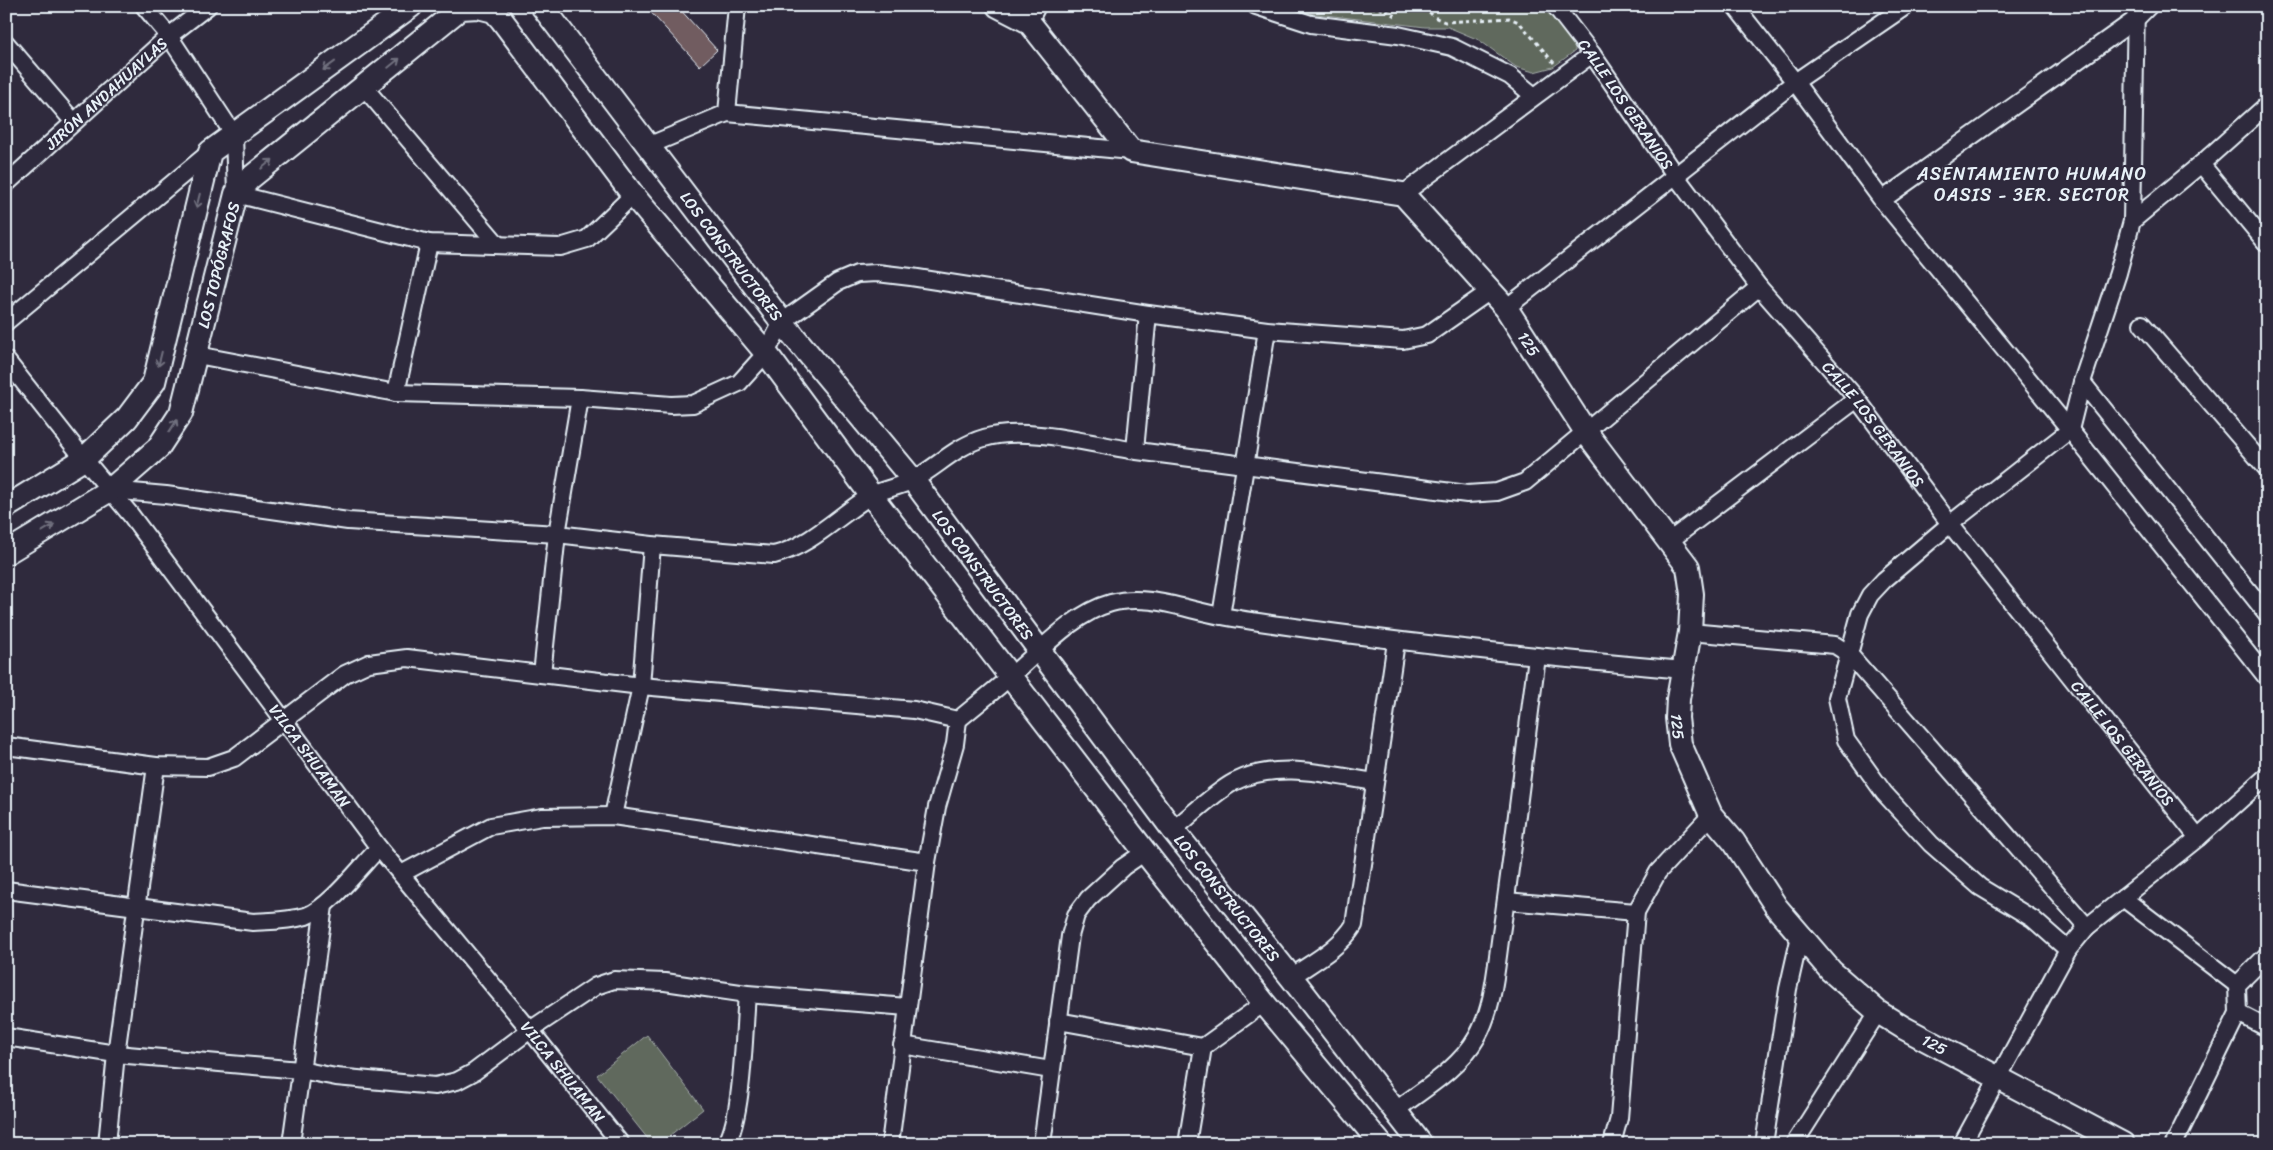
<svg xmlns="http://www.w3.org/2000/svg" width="2273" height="1150" font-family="Sriracha,sans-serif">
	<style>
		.green { fill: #61695d; stroke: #a4adaa }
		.building { fill: #715b60; stroke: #e8f1f8 }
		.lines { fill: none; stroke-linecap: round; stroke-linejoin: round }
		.street-casing { stroke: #e8f1f8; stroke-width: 20 }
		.secondary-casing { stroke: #e8f1f8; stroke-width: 26 }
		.path { stroke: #e8f1f8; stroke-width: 3; stroke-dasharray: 4 4; stroke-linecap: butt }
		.street { stroke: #2f2a3d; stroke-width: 16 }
		.secondary { stroke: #2f2a3d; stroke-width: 22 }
		.oneway { stroke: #70707e }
		.labels { text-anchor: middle; stroke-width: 4; stroke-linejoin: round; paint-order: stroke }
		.street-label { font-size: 16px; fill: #e8f1f8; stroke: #2f2a3d }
		.neighbourhood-label { font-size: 18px; letter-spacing: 1px; fill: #e8f1f8; stroke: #2f2a3d }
	</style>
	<rect width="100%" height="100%" fill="#2f2a3d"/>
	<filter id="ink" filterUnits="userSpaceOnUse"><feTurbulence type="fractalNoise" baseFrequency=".02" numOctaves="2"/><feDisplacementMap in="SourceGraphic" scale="10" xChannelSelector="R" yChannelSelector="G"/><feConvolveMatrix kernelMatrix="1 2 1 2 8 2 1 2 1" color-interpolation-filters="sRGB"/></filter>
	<g filter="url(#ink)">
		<!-- green -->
		<path class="green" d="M1273,6H1544L1575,46V51L1553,67L1534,72L1516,67L1479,40L1448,27H1425L1292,11Z
			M647,1035L703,1109L659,1144H652L597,1075Z"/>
		<!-- building -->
		<path class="building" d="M645,6H677L717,50L700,66Z"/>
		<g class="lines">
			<defs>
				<g id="street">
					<path d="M144,6L169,36L234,135L236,194L429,243L560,247L587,239L633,195"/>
					<path d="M1256,6L1311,24L1398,35L1452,47L1510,76L1534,96"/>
					<path id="s1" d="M1555,6L1592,54L1675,175L1759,287L1857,399L1950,524L2198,838"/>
					<path d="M1735,6L1795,82L1882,200L2070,430L2267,678"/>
					<path d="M1029,22L1037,6"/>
					<path d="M6,43L73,121"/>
					<path d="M364,87L498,245"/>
					<path d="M727,113L737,6"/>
					<path d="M650,145L727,113L1131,151"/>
					<path d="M2201,164L2267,244"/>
					<path id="s2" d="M6,184L169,36L208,6"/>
					<path d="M1403,194L1592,54"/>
					<path d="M1882,200L2136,19L2149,6"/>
					<path d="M2132,221L2201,164L2267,105"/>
					<path d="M1506,308L1795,82L1906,6"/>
					<path d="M6,322L210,152"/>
					<path d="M2142,324L2267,469"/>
					<path d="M197,355L396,393L580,398L671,405L693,404L739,383L766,353L782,322L838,282L857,274L877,273L911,277L1148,314L1267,330L1403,340L1427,335L1490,291"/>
					<path id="s3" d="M6,360L84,459L130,514L379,848L530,1030L621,1144"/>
					<path d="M2082,382L2267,614"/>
					<path d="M396,393L429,243"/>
					<path d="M1135,450L1148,314"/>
					<path d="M110,490L166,495L348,521L557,534L652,545L774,555C812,545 838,516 870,496C883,489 899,487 913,480C937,467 956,446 984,438C1025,425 1094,445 1137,451C1247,466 1357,480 1467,494L1497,492L1525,482L1759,287"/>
					<path d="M1668,542L1857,399"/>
					<path d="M1221,616L1267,330"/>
					<path d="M1690,632L1835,645L1849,654L2087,927"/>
					<path d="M542,674L557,534L580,398"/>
					<path d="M6,746L156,766L208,767L234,758L345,674L369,663L407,658L641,686L914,710L958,720C976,705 994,691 1012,675C1040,651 1074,613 1111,603C1147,593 1186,610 1222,616C1243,620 1265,623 1287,626C1419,645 1551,658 1684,670"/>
					<path d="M613,816L641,686L652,545"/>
					<path d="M1173,830C1190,816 1215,792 1234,782C1277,760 1329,775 1374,782"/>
					<path d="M401,874L491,826L542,817L613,816L927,862"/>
					<path d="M6,890L253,922C271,921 288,921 306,916C329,908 361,866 379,848"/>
					<path d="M2123,898L2237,985"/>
					<path d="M1506,901L1636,912"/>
					<path d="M2068,950L2033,919L1980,887L1931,844L1884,793L1846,740L1837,698L1860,614L1870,595L1884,580L1950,524L2070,430L2082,382L2118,273L2132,221L2136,6"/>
					<path d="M1291,977C1313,962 1340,948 1354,925L1396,642"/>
					<path d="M2238,1013L2267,1028"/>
					<path d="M1058,1021L1203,1047"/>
					<path d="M6,1037L116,1054L300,1070L336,1077L435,1086L457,1081L474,1072L530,1030L596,986L614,980L665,982L747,994L907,1007"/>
					<path d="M902,1045L1051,1070"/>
					<path d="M1396,1110C1424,1089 1459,1069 1477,1037C1495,1005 1496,964 1502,927C1515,837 1525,747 1537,657"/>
					<path d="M107,1144L116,1054L156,766"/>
					<path d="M291,1144L324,906"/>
					<path d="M726,1144C743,1118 744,1029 747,994"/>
					<path d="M890,1144L927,862L937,807L955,744L958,720"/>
					<path d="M1042,1144L1070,936L1076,915L1088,899L1123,867L1145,852"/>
					<path d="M1187,1144L1203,1047L1264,1003"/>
					<path d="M1612,1144L1619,1118L1636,912L1658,872L1711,815"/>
					<path d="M1764,1144L1788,989L1800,936"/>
					<path d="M1794,1144L1878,1012"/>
					<path d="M1962,1144L2068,950L2087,927L2198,838L2267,776"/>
					<path d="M2174,1144L2238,1013L2237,985L2267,955"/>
				</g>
				<g id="secondary">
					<path id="s4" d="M542,6L782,322L913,480L1173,830L1291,977L1421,1144"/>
					<path id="s5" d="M998,6L1029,22L1131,151L1403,194L1506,308L1586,432L1688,567L1692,594L1690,632L1678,699L1677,718L1680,744L1711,815L1734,842L1777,908L1831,971L1878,1012L1904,1028L2123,1144"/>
					<path d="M6,507L84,459L127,418L154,382L210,152L411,6"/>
					<path id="s6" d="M6,553L110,490L158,448L181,413L236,194L249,179L461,8L478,7L494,11L501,19L633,195L766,353L871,495L1145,852L1264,1003L1381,1144"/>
				</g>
			</defs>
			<!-- street casing -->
			<use href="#street" class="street-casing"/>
			<!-- secondary casing -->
			<use href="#secondary" class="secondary-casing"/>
			<!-- path -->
			<path class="path" d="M1363,6L1385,10L1402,6
				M1424,6L1434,17L1445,22L1509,18L1519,22L1554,63
				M1385,10L1395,16"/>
			<!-- street -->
			<use href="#street" class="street"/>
			<!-- secondary -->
			<use href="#secondary" class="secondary"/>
		</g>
		<!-- one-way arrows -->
		<defs><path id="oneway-shaft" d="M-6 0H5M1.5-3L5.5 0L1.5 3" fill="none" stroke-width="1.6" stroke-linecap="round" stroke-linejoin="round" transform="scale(1.25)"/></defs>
		<g class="oneway">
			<use href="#oneway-shaft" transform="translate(394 63) rotate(-39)"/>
			<use href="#oneway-shaft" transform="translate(329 66) rotate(144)"/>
			<use href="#oneway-shaft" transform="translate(267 164) rotate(-39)"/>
			<use href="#oneway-shaft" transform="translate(198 201) rotate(104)"/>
			<use href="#oneway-shaft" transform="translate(160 359) rotate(104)"/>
			<use href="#oneway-shaft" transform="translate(173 426) rotate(-57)"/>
			<use href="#oneway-shaft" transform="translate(48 528) rotate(-31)"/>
		</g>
	</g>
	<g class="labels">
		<!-- street labels -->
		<g class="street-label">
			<text dy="6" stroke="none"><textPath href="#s2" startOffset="135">JIRÓN ANDAHUAYLAS</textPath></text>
			<text dy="6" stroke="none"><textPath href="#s1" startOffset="121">CALLE LOS GERANIOS</textPath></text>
			<text dy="6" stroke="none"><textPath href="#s4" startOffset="314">LOS CONSTRUCTORES</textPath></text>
			<text dy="6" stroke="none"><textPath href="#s6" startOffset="380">LOS TOPÓGRAFOS</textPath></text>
			<text dy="6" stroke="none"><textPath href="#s5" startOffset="671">125</textPath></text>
			<text dy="6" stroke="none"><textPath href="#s1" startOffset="526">CALLE LOS GERANIOS</textPath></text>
			<text dy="6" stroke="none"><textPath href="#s4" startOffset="720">LOS CONSTRUCTORES</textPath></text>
			<text dy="6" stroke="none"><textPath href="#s5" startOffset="1106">125</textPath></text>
			<text dy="6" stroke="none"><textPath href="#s1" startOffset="931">CALLE LOS GERANIOS</textPath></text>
			<text dy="6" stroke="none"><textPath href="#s3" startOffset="499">VILCA SHUAMAN</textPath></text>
			<text dy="6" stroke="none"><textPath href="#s4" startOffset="1125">LOS CONSTRUCTORES</textPath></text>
			<text dy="6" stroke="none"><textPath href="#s5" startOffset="1526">125</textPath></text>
			<text dy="6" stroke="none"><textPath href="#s3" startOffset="904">VILCA SHUAMAN</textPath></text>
		</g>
		<!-- neighbourhood labels -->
		<g class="neighbourhood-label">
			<text x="2032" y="180">ASENTAMIENTO HUMANO<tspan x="2032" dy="21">OASIS - 3ER. SECTOR</tspan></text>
		</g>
	</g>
	<!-- margin -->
	<rect width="2273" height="1150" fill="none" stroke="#2f2a3d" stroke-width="25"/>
	<rect x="12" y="12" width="2248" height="1125" fill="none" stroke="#e8f1f8" stroke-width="2" filter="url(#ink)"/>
</svg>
